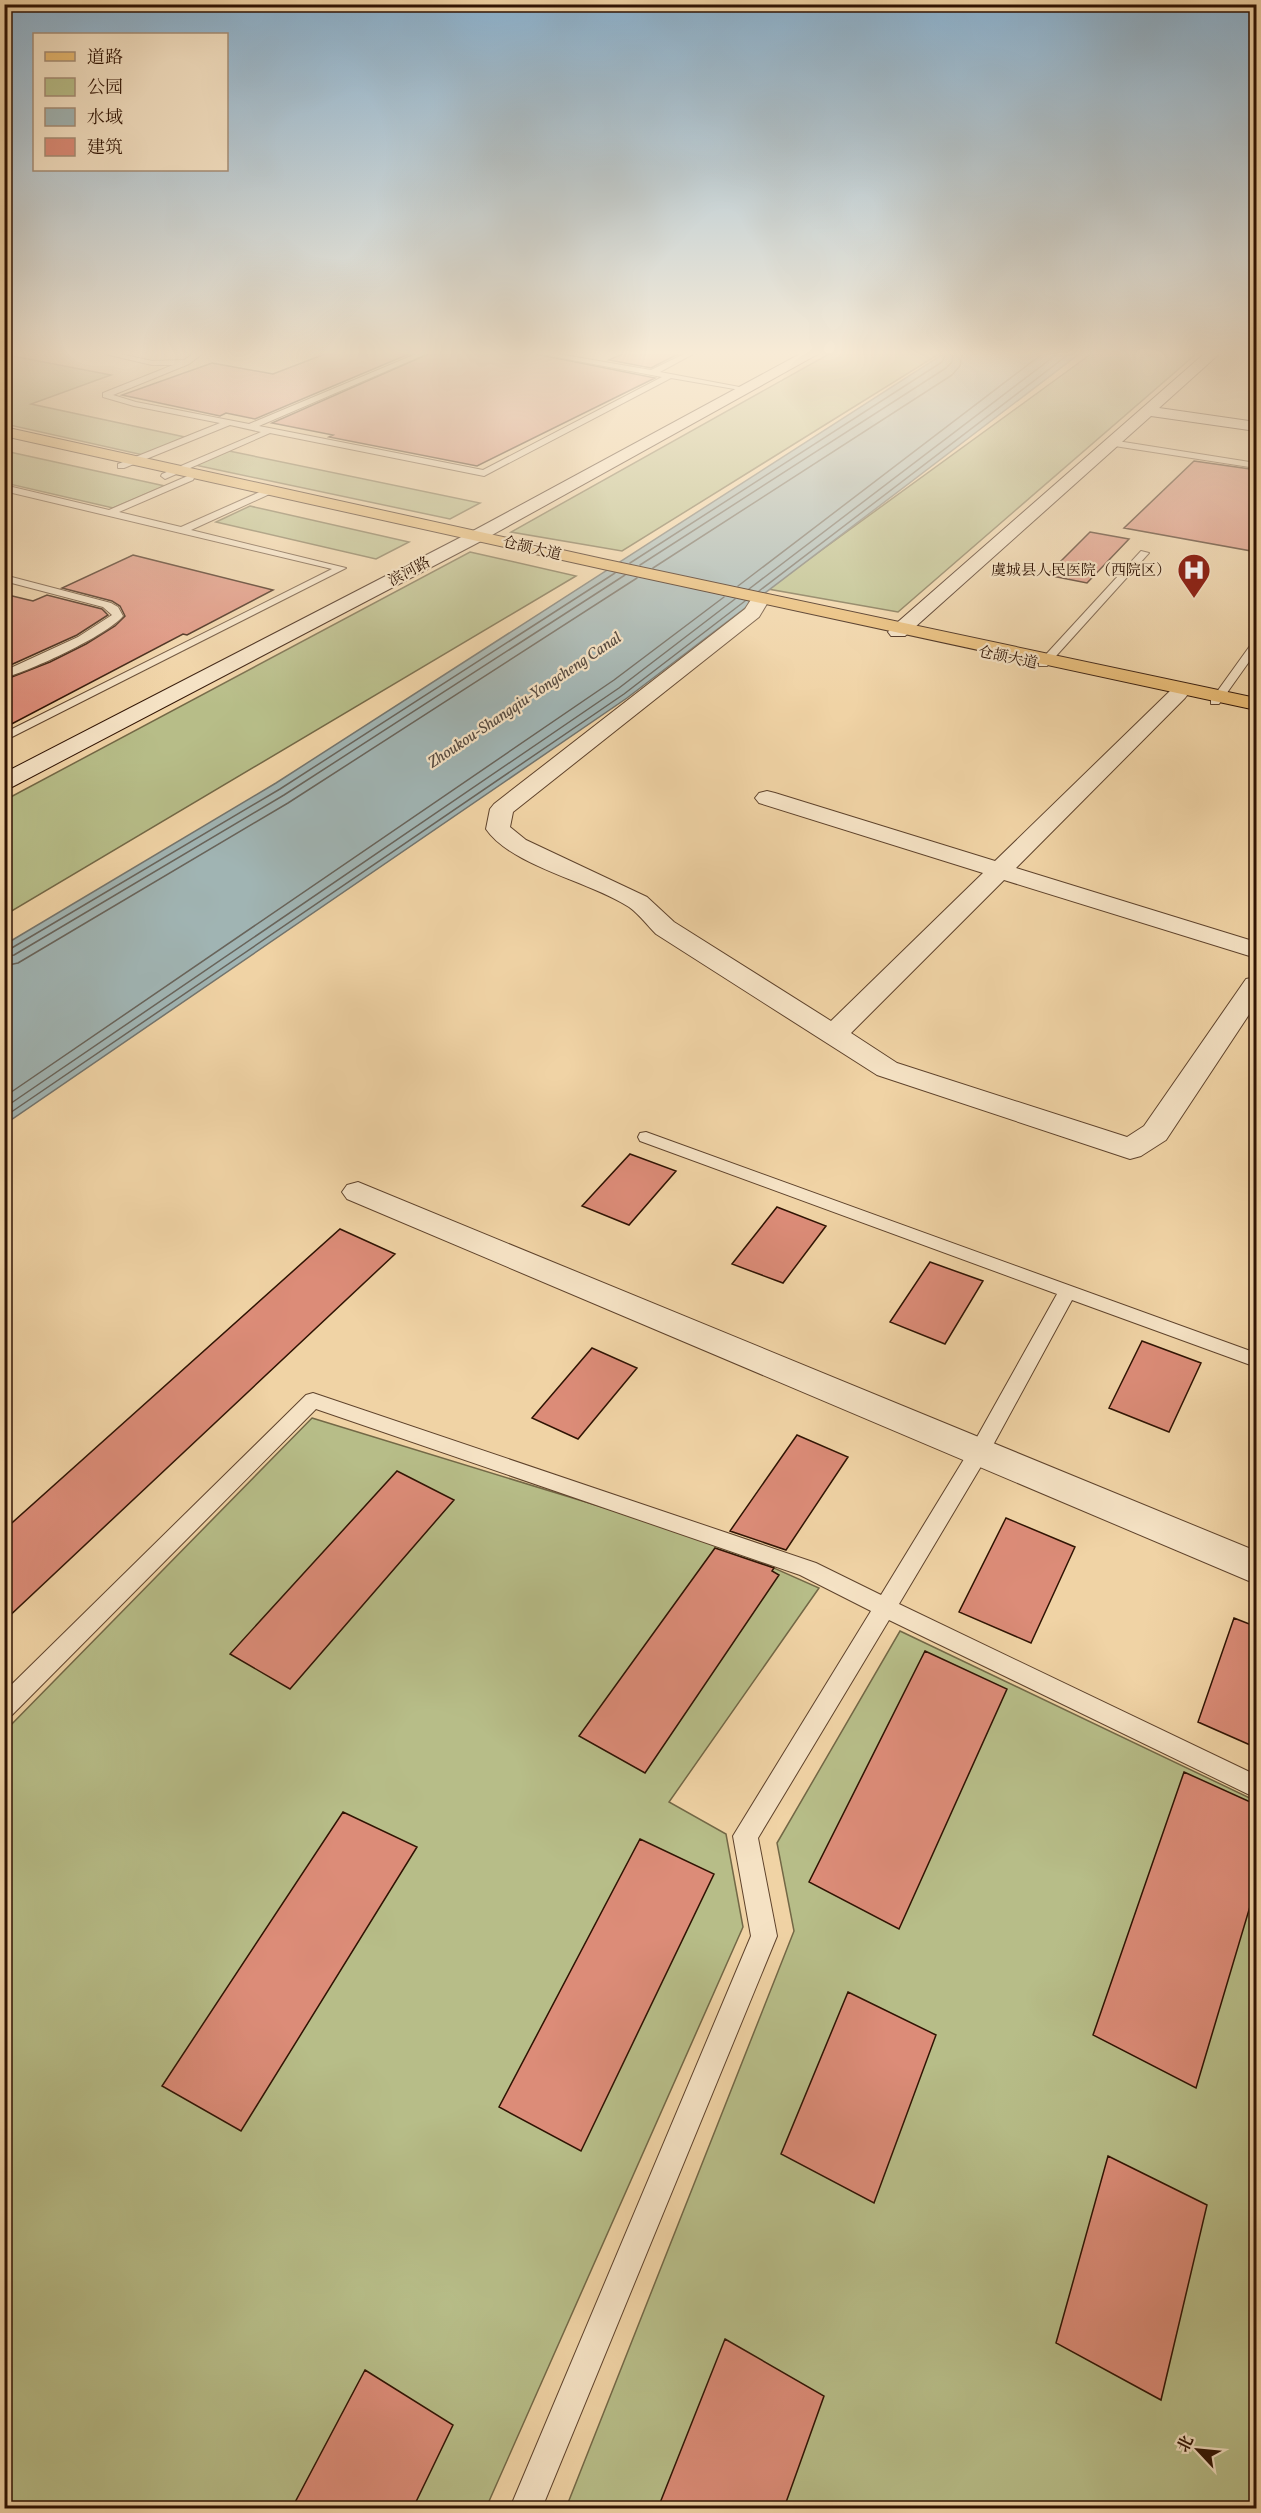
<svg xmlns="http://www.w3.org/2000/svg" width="1261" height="2513" font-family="Vollkorn,'Noto Serif SC',serif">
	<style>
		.green { fill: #b7bd88; stroke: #736846; stroke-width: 1.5 }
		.water { fill: #a0b4b3; stroke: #73746d; stroke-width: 1.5 }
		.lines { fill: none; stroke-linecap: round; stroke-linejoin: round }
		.shore { stroke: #68645b; stroke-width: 1.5 }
		.building { fill: #dc8c78; stroke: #2f1303; stroke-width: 1.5 }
		.lane-casing { stroke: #5f432c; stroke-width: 2 }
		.street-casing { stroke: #5f432c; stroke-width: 2 }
		.secondary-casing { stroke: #2f1303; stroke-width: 2 }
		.primary-casing { stroke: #2f1303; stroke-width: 2 }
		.lane { fill: #f5e2c4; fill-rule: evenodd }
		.street { fill: #f5e2c4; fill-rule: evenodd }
		.secondary { fill: #f5e2c4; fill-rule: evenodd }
		.primary { fill: #e8ba72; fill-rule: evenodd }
		.labels { text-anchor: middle; stroke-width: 4.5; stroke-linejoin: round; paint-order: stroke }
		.far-street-label { font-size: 15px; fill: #2f1303; stroke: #f5e2c4 }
		.far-poi-label { font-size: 15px; fill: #2f1303; stroke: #f5e2c4; text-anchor: end }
		.far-water-label { font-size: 16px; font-style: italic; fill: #574b41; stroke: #f5e2c4 }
	</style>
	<rect width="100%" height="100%" fill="#f0d3a5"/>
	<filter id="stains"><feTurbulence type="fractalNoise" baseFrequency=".00333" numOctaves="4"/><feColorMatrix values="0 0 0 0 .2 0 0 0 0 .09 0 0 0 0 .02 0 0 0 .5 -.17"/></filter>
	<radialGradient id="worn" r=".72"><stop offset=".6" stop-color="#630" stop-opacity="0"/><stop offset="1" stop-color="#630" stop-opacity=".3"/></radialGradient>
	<!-- green -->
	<path class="green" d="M829,354H939L622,551L511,532Z
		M1091,354H1196L898,612L768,589Z
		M12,356L111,375L31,404L185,437L143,455L5,424L4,359Z
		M5,451L165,486L113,508L5,483Z
		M229,451L480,503L450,519L195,465Z
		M250,506L409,542L376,559L216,522Z
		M470,552L576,576L5,915V800Z
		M312,1418L713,1541L819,1588L669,1802L726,1834L743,1927L486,2508H5V1731Z
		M900,1631L1256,1801V2508H566L794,1931L777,1843Z"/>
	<!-- water -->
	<path class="water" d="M943,354H1079L627,698L5,1124L4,945L276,783Z"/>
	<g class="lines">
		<!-- shore -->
		<path class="shore" d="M630,563L942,362L946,354
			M640,565L946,368L952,362L953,354
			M653,568L952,375L960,366L962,354
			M738,586L1042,354
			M749,589L1057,354
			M759,591L1069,354
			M4,950L10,949L280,789L615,573
			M4,957L14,955L284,795L625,575
			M4,966L18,963L288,803L637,578
			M4,1097L614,680L724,597
			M4,1108L619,688L735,599
			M4,1117L624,694L745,601"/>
	</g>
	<!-- building -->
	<path class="building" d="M325,354H409L255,419L226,413L220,416L122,395L212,363L273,374Z
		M428,354H536L655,378L477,466L329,437L333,435L272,423Z
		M622,354H678L651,368L609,360Z
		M1194,461L1257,470V552L1124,528Z
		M1090,532L1129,539L1087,583L1047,575Z
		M133,555L273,590L187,635L183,634L4,728V680L50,662L86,644L115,626L125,616L120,606L112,601L62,588Z
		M4,594L33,601L47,595L102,609L108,615L77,635L4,668Z
		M630,1154L676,1171L629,1225L582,1206Z
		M777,1207L826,1226L783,1283L732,1264Z
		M340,1229L395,1254L4,1621V1530Z
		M930,1262L983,1281L945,1344L890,1322Z
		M1142,1341L1201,1363L1169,1432L1109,1408Z
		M592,1348L637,1368L578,1439L532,1418Z
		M797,1435L848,1457L786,1550L730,1531Z
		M397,1471L454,1500L290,1689L230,1654Z
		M1006,1518L1075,1547L1031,1643L959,1612Z
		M715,1548L774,1568L772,1571L779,1575L645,1773L579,1736Z
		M1234,1618L1257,1627V1748L1198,1722Z
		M925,1651L1007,1689L899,1929L809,1882Z
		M1184,1772L1257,1805V1883L1196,2088L1093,2035Z
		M343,1812L417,1847L241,2131L162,2086Z
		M640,1839L714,1874L581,2151L499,2107Z
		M848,1992L936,2035L874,2203L781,2154Z
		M1108,2156L1207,2205L1161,2400L1056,2343Z
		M725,2339L824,2396L784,2508H658Z
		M365,2370L453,2425L413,2508H292Z"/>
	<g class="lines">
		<defs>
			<path id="lane" d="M105,354H121L152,361L184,360L193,354H202L189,364L113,395L136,402L249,424L416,354H426L259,426L483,470L662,377L540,354H558L651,370L684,354H693L660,372L750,389L746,391L671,378L484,476L270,433L165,479L161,476L162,474L261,432L230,425L124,468H118V464L220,423L134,406L103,397V393L173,365H152Z
				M1111,440L1256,463V468L1108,445V441Z
				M190,475L194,478L193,480L119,512L181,527L271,487L274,488V492L191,530L346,568L4,741V733L332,569L4,491V485L109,510Z
				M1141,551L1149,553L1047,666H1039V662Z
				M4,575L111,603L118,607L123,616C106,636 32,670 4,678V671L78,637L112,615L103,607L4,581Z
				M1256,642V652L1219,704H1211V700L1252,643Z
				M646,1132L1256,1353V1367L1072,1300L986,1458L899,1604L1256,1775V1798L889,1620L758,1838L777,1936L542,2508H510L751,1936L733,1836L871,1611L800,1575L316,1409L12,1715L4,1718V1692L306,1395L313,1393L816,1563L881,1595L972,1446L1057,1294L640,1141L638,1137L640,1133Z"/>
			<path id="street" d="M759,596L766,598L768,602L759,617L513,812L510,827L526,840L647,897L674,922L831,1021L983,873L759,803L755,798L759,793L767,791L775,793L995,861L1171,690L1178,688L1185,690L1188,694L1185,698L1016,868L1256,942V958L1004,880L851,1033L897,1063L1127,1137L1144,1126L1246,979L1256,977V1004L1166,1140L1141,1156L1130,1159L877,1075L656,934C647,925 639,914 629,907C592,882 511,866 486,829L490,809L494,804L745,609L752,598Z
				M358,1182L1256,1551V1584L347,1199L342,1192L347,1185Z"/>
			<path id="secondary" d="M800,354H818L483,540L12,787L4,789V773L471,532Z
				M1204,354H1219L1159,408L1256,422V431L1151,416L905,636H891L888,632L891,628Z"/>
			<path id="primary" d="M4,427L603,559L1256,698V710L603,569L4,436Z"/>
		</defs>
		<!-- lane casing -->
		<use href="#lane" class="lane-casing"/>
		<!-- street casing -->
		<use href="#street" class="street-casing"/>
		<!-- secondary casing -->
		<use href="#secondary" class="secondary-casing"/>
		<!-- primary casing -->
		<use href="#primary" class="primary-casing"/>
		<!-- lane -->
		<use href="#lane" class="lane"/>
		<!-- street -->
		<use href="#street" class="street"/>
		<!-- secondary -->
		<use href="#secondary" class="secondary"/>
		<!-- primary -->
		<use href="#primary" class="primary"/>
	</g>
	<!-- sky -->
	<linearGradient id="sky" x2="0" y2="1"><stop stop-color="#8bb4d3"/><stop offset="0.5" stop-color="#f8ebd6"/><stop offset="1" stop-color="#f8ebd6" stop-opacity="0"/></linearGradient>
	<rect width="1261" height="706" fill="url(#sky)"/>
	<!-- icons -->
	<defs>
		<symbol id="hospital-pin" viewBox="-11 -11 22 30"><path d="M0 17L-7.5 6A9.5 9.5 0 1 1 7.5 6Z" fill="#8f2418" stroke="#f5e2c4"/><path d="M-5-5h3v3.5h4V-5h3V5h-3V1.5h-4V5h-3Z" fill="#fff"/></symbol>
	</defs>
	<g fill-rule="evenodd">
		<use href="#hospital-pin" x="1175" y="551" width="38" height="52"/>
	</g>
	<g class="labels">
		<!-- far-street labels -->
		<g class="far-street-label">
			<text transform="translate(532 548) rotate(13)" y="5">仓颉大道</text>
			<text transform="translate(409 571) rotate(-28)" y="5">滨河路</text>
			<text transform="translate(1008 657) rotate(12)" y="5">仓颉大道</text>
		</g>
		<!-- far-poi labels -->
		<g class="far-poi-label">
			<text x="1171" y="575">虞城县人民医院（西院区）</text>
		</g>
		<!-- far-water labels -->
		<g class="far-water-label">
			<text transform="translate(524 699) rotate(-34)" y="6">Zhoukou-Shangqiu-Yongcheng Canal</text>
		</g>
	</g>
	<!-- margin -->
	<rect width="1261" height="2513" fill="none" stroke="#f0d3a5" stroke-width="24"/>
	<rect x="6" y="6" width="1249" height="2501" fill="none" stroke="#2f1303" stroke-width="3"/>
	<rect x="12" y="12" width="1237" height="2489" fill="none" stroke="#2f1303" stroke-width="1.5"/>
	<!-- legend -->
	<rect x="33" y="33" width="195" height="138" fill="#f5e2c4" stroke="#a68f77" stroke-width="1.5"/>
	<rect x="45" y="52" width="30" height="9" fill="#e8ba72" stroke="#a68f77" stroke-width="1.5"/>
	<text x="87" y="63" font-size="18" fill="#2f1303">道路</text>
	<rect x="45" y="78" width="30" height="18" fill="#b7bd88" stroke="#a68f77" stroke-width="1.5"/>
	<text x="87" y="93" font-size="18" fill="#2f1303">公园</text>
	<rect x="45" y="108" width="30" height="18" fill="#a0b4b3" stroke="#a68f77" stroke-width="1.5"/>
	<text x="87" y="123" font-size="18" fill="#2f1303">水域</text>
	<rect x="45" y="138" width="30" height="18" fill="#dc8c78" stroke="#a68f77" stroke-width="1.5"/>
	<text x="87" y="153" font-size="18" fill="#2f1303">建筑</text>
	<!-- north arrow -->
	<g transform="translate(1198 2450) rotate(296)" stroke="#f5e2c4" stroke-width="4.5" paint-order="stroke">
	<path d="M0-4.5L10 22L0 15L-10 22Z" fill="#2f1303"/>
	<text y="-9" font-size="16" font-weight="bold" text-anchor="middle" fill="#2f1303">北</text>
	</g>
	<rect width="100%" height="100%" filter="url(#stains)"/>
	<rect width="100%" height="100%" fill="url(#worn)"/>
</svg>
